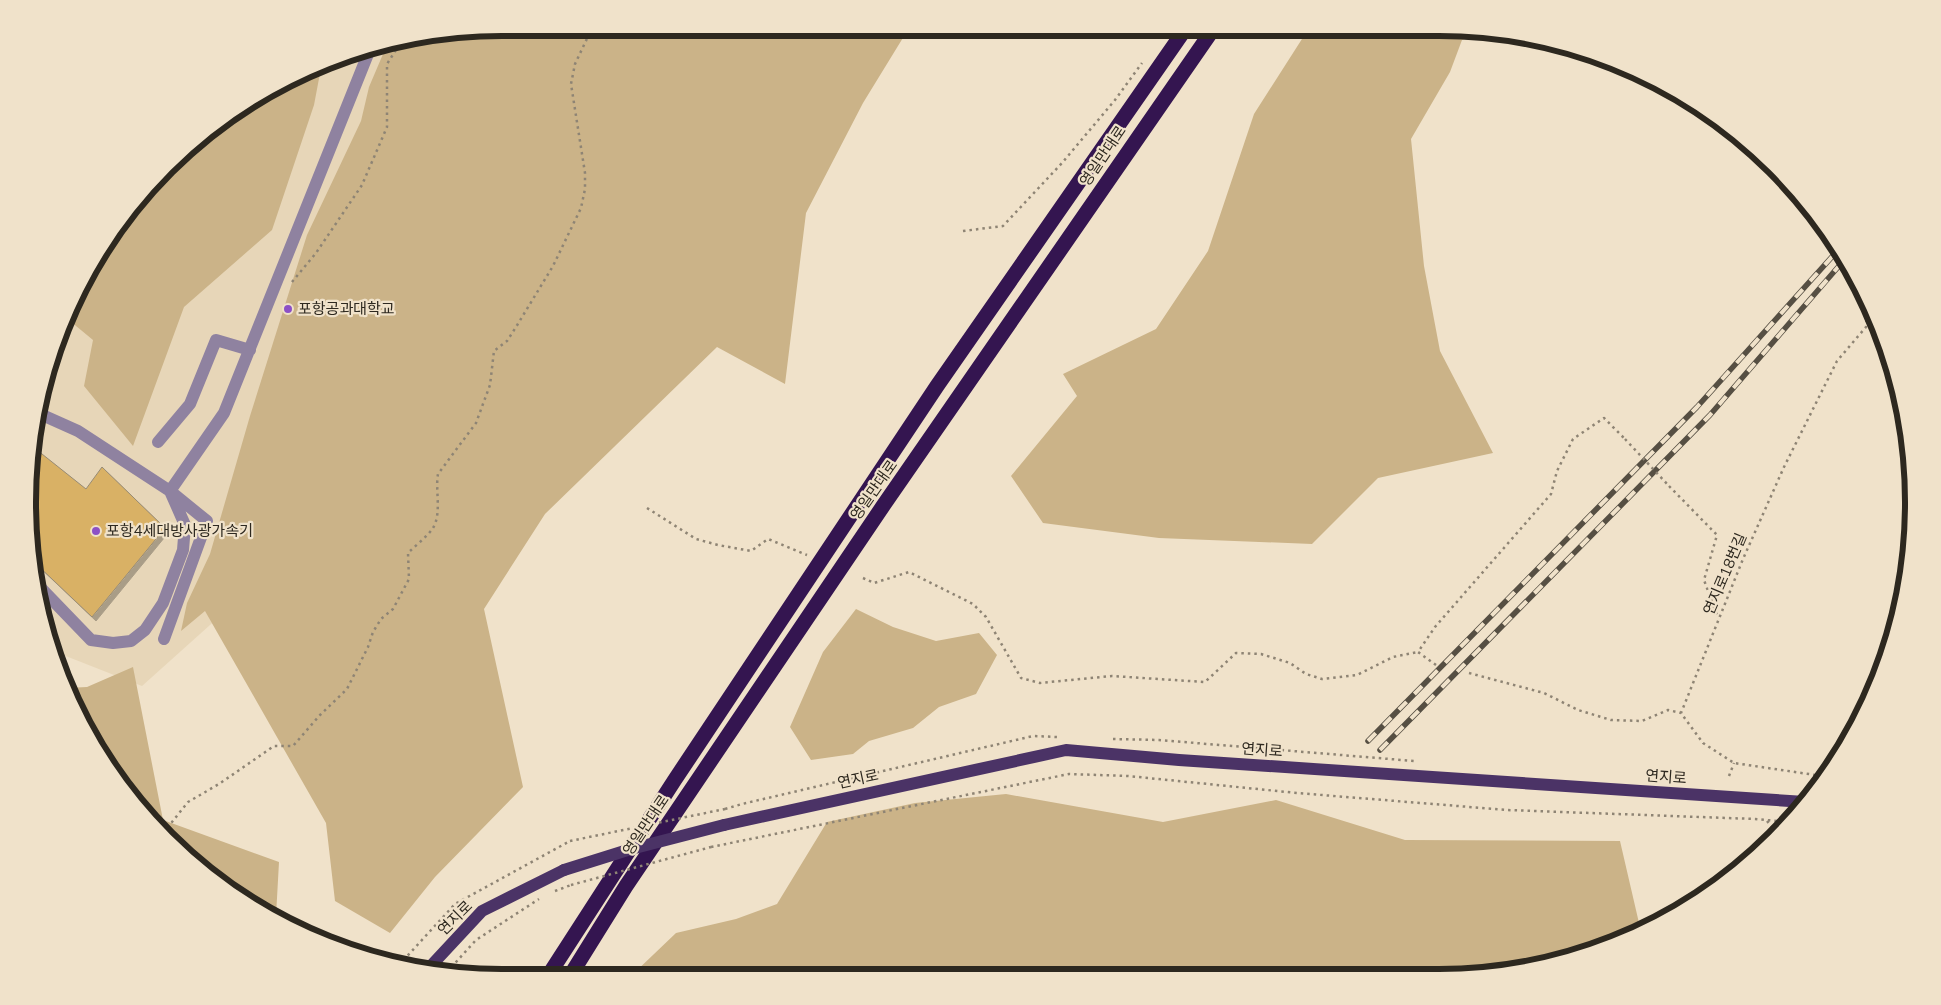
<svg xmlns="http://www.w3.org/2000/svg" width="1941" height="1005" font-family="Mulish,'Noto Sans KR',sans-serif">
	<style>
		.built { fill: #e7d6b8 }
		.green { fill: #cbb388 }
		.building { fill: #d9b165; stroke: #978b75; filter: url(#shadow) }
		.lines { fill: none; stroke-linecap: round; stroke-linejoin: round }
		.path { stroke: #8e8474; stroke-width: 2.5; stroke-dasharray: 2.5 4; stroke-linecap: butt }
		.minor { stroke: #8f82a0; stroke-width: 12 }
		.major { stroke: #4b3366; stroke-width: 12 }
		.highway { stroke: #341550; stroke-width: 15 }
		.rail-casing { stroke: #564f43; stroke-width: 5.5 }
		.rail { stroke: #f0e2ca; stroke-width: 4; stroke-dasharray: 11; stroke-linecap: butt }
		.path-bridge { stroke: #8e8474; stroke-width: 2.5; stroke-dasharray: 2.5 4; stroke-linecap: butt }
		.major-bridge { stroke: #4b3366; stroke-width: 12 }
		.poi-dot { fill: #8c50c6; stroke: #f0e2ca; stroke-width: 2 }
		.labels { text-anchor: middle; stroke-width: 4.5; stroke-linejoin: round; paint-order: stroke }
		.street-label { font-size: 15px; fill: #2d281f; stroke: #f0e2ca }
		.poi-label { font-size: 15px; fill: #2d281f; stroke: #f0e2ca; text-anchor: start }
		.rim { fill: none; stroke: #2d281f; stroke-width: 6 }
	</style>
	<defs>
		<filter id="shadow"><feDropShadow dx="4" dy="4" stdDeviation="0" flood-color="#0004"/></filter>
	</defs>
	<rect width="100%" height="100%" fill="#f0e2ca"/>
	<!-- built -->
	<path class="built" d="M503,28L472,390L142,686L53,651L44,625L29,534L44,380L107,239L213,126L350,53Z"/>
	<!-- green -->
	<path class="green" d="M503,28H909L863,103L806,213L785,384L717,347L545,514L484,609L523,787L435,877L390,933L335,901L326,823L205,611L181,631L187,603L210,554L250,416L307,235L361,121L369,87L386,47Z
		M1309,28L1469,29L1484,31L1462,40L1450,72L1411,139L1424,266L1440,351L1493,453L1378,478L1312,544L1159,538L1043,523L1011,476L1077,396L1063,374L1156,329L1208,251L1254,114Z
		M321,68L314,105L272,230L184,307L133,446L84,386L93,340L70,321L107,239L213,126Z
		M856,609L893,627L936,641L979,633L997,655L976,694L939,707L913,728L869,741L853,754L811,760L790,727L823,652Z
		M133,667L163,820L279,862L276,916L166,838L76,712L67,688L87,687Z
		M1006,794L1163,822L1276,800L1405,840L1620,841L1639,923V931L1620,941L1501,973L631,976L676,933L736,919L777,904L827,822L915,803Z"/>
	<!-- building -->
	<path class="building" d="M49,368H50L43,386L44,380Z
		M37,450L86,489L102,467L165,528L92,617L33,561L29,534Z"/>
	<g class="lines">
		<!-- path -->
		<path class="path" d="M1161,36L1164,28
			M963,231L1003,226L1062,163L1115,100L1142,63
			M292,282L316,253L362,185L387,127V64L399,45
			M1669,486L1717,535L1704,580L1718,618
			M647,508L696,539L718,545L751,551L768,539L807,555
			M863,578L874,583L909,572L973,604L986,617L1021,678L1040,683L1112,676L1205,682L1236,653L1261,654L1290,663L1306,674L1322,679L1357,675L1393,657L1418,652
			M1436,665L1418,652L1435,627L1551,494L1557,471L1573,439L1604,418L1625,439
			M1469,673L1544,693L1578,710L1611,720L1642,721L1668,710L1681,713
			M1113,739L1159,740L1414,761
			M1729,776L1734,763
			M1822,776L1734,763L1703,743L1681,713L1743,559L1784,467L1837,361L1866,327L1868,305
			M725,809L742,804L1033,736L1057,737
			M1767,821L1777,833
			M160,829L172,822L188,802L219,784L274,746H293L320,715L347,689L368,647L373,632L381,619L393,609L409,579L408,553C416,545 427,537 433,528C442,513 435,490 438,474L476,423L490,385L494,351L507,341L516,327L553,266L581,208L585,189V173L571,84L575,64L592,28
			M711,847L1069,774L1128,776L1297,793L1507,810L1755,819L1789,822
			M555,891L571,885
			M399,965L455,904L570,841
			M447,972L476,940L539,899"/>
		<!-- minor -->
		<path class="minor" d="M158,442L190,404L216,340L250,350
			M37,584L91,640L113,643L131,641L145,630L163,603L183,550L185,525L170,491L78,431L40,414
			M164,639L207,521L170,491L224,413L370,49"/>
		<!-- major -->
		<path class="major" d="M724,825L1066,750L1179,760L1805,802
			M428,969L482,911L564,870"/>
		<!-- highway -->
		<path class="highway" d="M548,976L674,781L937,386L1186,28
			M570,976L626,886L883,506L1214,28"/>
		<defs>
			<path id="rail" d="M1368,741L1697,407L1839,249
				M1380,750L1710,415L1845,259"/>
		</defs>
		<!-- rail casing -->
		<use href="#rail" class="rail-casing"/>
		<!-- rail -->
		<use href="#rail" class="rail"/>
		<!-- path-bridge -->
		<path class="path-bridge" d="M1625,439L1669,486
			M570,841L725,809
			M571,885L711,847"/>
		<!-- major-bridge -->
		<path class="major-bridge" d="M564,870L631,849L724,825"/>
	</g>
	<!-- markers -->
	<g class="poi-dot">
		<circle cx="288" cy="309" r="5"/>
		<circle cx="96" cy="531" r="5"/>
	</g>
	<g class="labels">
		<!-- street labels -->
		<g class="street-label">
			<text transform="translate(1103 156) rotate(-56)" y="5">영일만대로</text>
			<text transform="translate(874 490) rotate(-55)" y="5">영일만대로</text>
			<text transform="translate(1725 574) rotate(-67)" y="5">연지로18번길</text>
			<text transform="translate(1262 750) rotate(4)" y="5">연지로</text>
			<text transform="translate(1666 777) rotate(4)" y="5">연지로</text>
			<text transform="translate(858 779) rotate(-12)" y="5">연지로</text>
			<text transform="translate(646 825) rotate(-56)" y="5">영일만대로</text>
			<text transform="translate(455 918) rotate(-45)" y="5">연지로</text>
		</g>
		<!-- poi labels -->
		<g class="poi-label">
			<text x="298" y="314">포항공과대학교</text>
			<text x="106" y="536">포항4세대방사광가속기</text>
		</g>
	</g>
	<!-- crop -->
	<path d="M0 0H1941V1005H0ZM502 36H1439A466 466 0 0 1 1905 502V503A466 466 0 0 1 1439 969H502A466 466 0 0 1 36 503V502A466 466 0 0 1 502 36Z" fill="#f0e2ca" fill-rule="evenodd"/>
	<path class="rim" d="M502 36H1439A466 466 0 0 1 1905 502V503A466 466 0 0 1 1439 969H502A466 466 0 0 1 36 503V502A466 466 0 0 1 502 36Z"/>
</svg>
